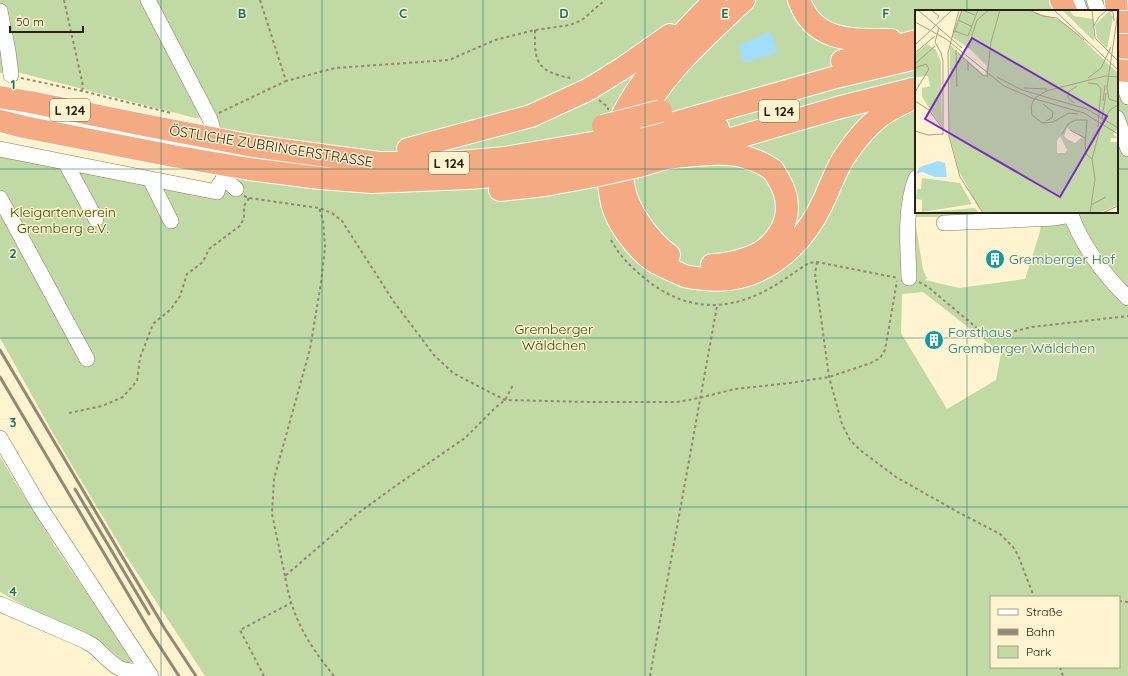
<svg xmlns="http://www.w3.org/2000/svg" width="1128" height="676" font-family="Quicksand,sans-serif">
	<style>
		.green { fill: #c1d9a4; fill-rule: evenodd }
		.water { fill: #a0defb }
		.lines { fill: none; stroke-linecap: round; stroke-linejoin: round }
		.minor-casing { stroke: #877c5c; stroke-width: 16 }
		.highway-casing { stroke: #fff; stroke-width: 24 }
		.path { stroke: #908870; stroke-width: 2; stroke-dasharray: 3 3; stroke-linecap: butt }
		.minor { stroke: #fff; stroke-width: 15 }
		.highway { stroke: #f4ab83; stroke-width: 22 }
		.rail { stroke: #918971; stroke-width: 3 }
		.highway-bridge-casing { stroke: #fff; stroke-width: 24; stroke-linecap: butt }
		.highway-bridge { stroke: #f4ab83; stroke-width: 22 }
		.grid { fill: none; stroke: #0f766e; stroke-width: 1; stroke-opacity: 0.55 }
		.labels { text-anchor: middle; stroke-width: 3; stroke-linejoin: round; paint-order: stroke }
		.shield { fill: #fff3d0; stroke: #67614d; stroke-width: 1 }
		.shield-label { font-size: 13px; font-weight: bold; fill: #262215 }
		.street-label { font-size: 14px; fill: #262215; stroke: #fff3d0 }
		.park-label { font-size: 14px; fill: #314900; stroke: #fff3d0 }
		.culture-label { font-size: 14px; fill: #0d838f; stroke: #fff3d0; text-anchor: start }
		.inset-road { fill: none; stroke: #a89f85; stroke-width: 1 }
		.view { fill: #7b2cbf; fill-opacity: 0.15; stroke: #7b2cbf; stroke-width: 2 }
		.inset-edge { fill: none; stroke: #262215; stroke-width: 2 }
		.grid-label { font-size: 13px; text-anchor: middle; font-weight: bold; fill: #0f766e; stroke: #fff3d0; stroke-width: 3; stroke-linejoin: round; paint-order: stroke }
	</style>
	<rect width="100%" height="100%" fill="#fff3d0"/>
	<!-- green -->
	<path class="green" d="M0,0H1128V676H205L128,559L54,435L0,338V142L224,190L216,117L195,118L17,72L0,73ZM916,11H1117V212H916ZM916,217H1043L1039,235L1025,279L959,288L925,280L927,278L923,270L915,220ZM923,292L1001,353L996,380L947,409L901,333L902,294ZM991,597H1119V667H991Z
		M0,457L58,551L133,661L128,664L0,592Z"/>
	<!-- water -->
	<path class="water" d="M770,32L772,34L777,50L776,53L746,62L742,60L739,45Z"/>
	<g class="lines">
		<defs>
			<path id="minor" d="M148,0L210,119L219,152L224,178L236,189
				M1076,0L1080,11
				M1094,0L1098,11
				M0,11L8,51L11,75
				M1117,64L1128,97
				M1,107L219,152
				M1117,118L1128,149
				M0,149L65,162L96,219
				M65,162L217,192L219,185L224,178
				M150,179L171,221
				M0,198L87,359
				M1070,212C1081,244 1104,275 1128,298
				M944,223L1055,218L1071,215
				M909,278C908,244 904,210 916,178
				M0,438L40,507L151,676
				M0,604L83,640C88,643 93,645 97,649C112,664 121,676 146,669"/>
			<path id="highway" d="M715,0C676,39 602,115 608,174C609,186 610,199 614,210C621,228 638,251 655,262C658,264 663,266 667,268C673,270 679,274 685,276C691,278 699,278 705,279C757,285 799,251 821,206C830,189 835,169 847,153C856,140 867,127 878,118C889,109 903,103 916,97
				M799,0C814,43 853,40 891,40
				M1061,0L1066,11
				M1116,0L1117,11
				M1117,38H1128
				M1117,54L1128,55
				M842,61L916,41
				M591,88L623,68L670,35
				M0,97L30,102L139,124
				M0,121L24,127
				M635,129C659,76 703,39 744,0
				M650,130L836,77L916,58
				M253,146L379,163H447L505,158L598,142
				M408,149L531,116L585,91
				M642,149L718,128
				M666,158C691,156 727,149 751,159C758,161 767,166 773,170C775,173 777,177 779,180C794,206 787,232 764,250C752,259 726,265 712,265
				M639,166L841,107L913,89
				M622,167C623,174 622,182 624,189C629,213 650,241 669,255
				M249,169L320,178L372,182L468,178L508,175L595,160
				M500,190L545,185L594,176"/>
		</defs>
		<!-- minor casing -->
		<use href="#minor" class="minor-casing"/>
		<!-- highway casing -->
		<use href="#highway" class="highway-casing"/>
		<!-- path -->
		<path class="path" d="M64,0L83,86L82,91
			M260,0L286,81L335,68L449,60L495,40L535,30L570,25L582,20L605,0
			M535,30C535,52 533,68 558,75C563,77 568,77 573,79
			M21,78L82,91L171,113
			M599,100L608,107V110
			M219,113L286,81
			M244,196L249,198L319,208L332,213L342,221L394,302L434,355L453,373L505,400L590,402H677L699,398L735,389L790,383L829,377L871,363L880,358L885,350L897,281
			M611,240C620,257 633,269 648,281C683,308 719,312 759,294C775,287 794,272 809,263L817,262L898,278
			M817,262L815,274L829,377L842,424L850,440L860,450L896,477L956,511L1000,534L1013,547L1018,555L1034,597
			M919,282L928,287L977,328L988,335L994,336L1032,327L1128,316
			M69,413L102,406L123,397L137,381L140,358L153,324L171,309L180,296L187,274L203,262L209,249L241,225L244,217V206L249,198
			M285,576L272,514L274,479L310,349L321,283L325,247L323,220L319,208
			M1119,601L1128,602
			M1060,667L1063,676
			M264,676L240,630L291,603
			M334,676C308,644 292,618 285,576L357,514L394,487L465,438L496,407L505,400L513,385
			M650,676L717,306"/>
		<!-- minor -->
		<use href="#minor" class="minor"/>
		<!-- highway -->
		<use href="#highway" class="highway"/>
		<!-- rail -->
		<path class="rail" d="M0,350L165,629L196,676
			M0,377L151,633L179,676
			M75,489L149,614"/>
		<defs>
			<path id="highway-bridge" d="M1117,22H1128
				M1117,70L1128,71
				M585,91L591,88
				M139,124L253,146
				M603,126L661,111
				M24,127L173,156L249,169
				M598,142L631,134
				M595,160L642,149
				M594,176L639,166"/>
		</defs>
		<!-- highway-bridge casing -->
		<use href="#highway-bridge" class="highway-bridge-casing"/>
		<!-- highway-bridge -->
		<use href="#highway-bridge" class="highway-bridge"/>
	</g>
	<!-- grid -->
	<path class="grid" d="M161,0V676M322,0V676M483,0V676M645,0V676M806,0V676M967,0V11M0,169H916M1117,169H1128M967,212V676M0,338H1128M0,507H1128"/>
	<!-- icons -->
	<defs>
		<symbol id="building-disc" viewBox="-11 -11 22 22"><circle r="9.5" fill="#0f9aa8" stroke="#fff3d0"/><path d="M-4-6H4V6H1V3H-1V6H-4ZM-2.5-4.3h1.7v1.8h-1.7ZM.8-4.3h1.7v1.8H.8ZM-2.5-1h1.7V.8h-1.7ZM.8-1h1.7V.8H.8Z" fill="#fff"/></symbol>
	</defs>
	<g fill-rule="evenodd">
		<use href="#building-disc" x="984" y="248" width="22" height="22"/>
		<use href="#building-disc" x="923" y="329" width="22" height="22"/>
	</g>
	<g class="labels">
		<!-- shield labels -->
		<g class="shield">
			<rect x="50" y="99" width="40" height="22" rx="3"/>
			<rect x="759" y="100" width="40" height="22" rx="3"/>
			<rect x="429" y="152" width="40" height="22" rx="3"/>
		</g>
		<g class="shield-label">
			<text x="70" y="115">L 124</text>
			<text x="779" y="116">L 124</text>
			<text x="449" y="168">L 124</text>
		</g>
		<!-- street labels -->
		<g class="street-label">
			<text transform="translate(271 146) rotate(9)" y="5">ÖSTLICHE ZUBRINGERSTRASSE</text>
		</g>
		<!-- park labels -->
		<g class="park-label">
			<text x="63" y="217">Kleigartenverein<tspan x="63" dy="16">Gremberg e.V.</tspan></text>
			<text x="554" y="334">Gremberger<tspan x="554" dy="16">Wäldchen</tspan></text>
		</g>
		<!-- culture labels -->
		<g class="culture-label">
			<text x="1009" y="264">Gremberger Hof</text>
			<text x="948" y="337">Forsthaus<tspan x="948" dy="16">Gremberger Wäldchen</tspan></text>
		</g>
	</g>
	<!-- overview -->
	<g transform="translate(915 10)">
		<rect width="203" height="203" fill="#fff3d0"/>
		<path d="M46,0H112L142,9L153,16L203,63V119L198,124L202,128H196L195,132H203V195L184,203H69L63,197L44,161L34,123L35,35L70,66L72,56L54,38L37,27ZM152,118L167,127L160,133L152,129L149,126ZM145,126L152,140L150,143H142V131ZM147,0H154L159,6L178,9L179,31ZM194,1L198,7L192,39L182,28L180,15ZM12,34L21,40L26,52L27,117L7,87V78L15,76L13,66L0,67V44ZM7,168L45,173L57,194L7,202V190L1,189L2,179H6ZM60,198L64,203H10L11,202Z" fill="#c1d9a4" fill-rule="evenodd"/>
		<path d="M23,151L30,153L32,167H20L7,162L1,164L5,157Z" fill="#a0defb"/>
		<path class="inset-road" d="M3,0L47,38M44,0L33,43L34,126L45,167L68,203M47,0L60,5M114,0L128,6L142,8L169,30M139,0L203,60M177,0L180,28L203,51M17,1L24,6L22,9M43,10L56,16M0,12L31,29L89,76L117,88L169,103L203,124M178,17L184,7L192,0L198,2L199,11M40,21L53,26L63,0M39,23L47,0M0,35L37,0M53,38L62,10L74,0M41,40L42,77M0,43L20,26M43,43L53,52V61M53,52L69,66L71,65M0,54L20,36M0,58L11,54L14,59L0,82M72,67L76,32L85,0M82,67L107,80L172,99L203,118M173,68L186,58L196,37M173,73L182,74L186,79L183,117M192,77L203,2M192,77L194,89L203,92M109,78L132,79M0,91L14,100L28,119M188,91L190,75M159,93L153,88V82L162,76M128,94L138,102L137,108L131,111M163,104L154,103L138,112L127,113L117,105L116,96L120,88L131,81L190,66L203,67M187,109L191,83M187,111L196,99L203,95M155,120L170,128M0,121L13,125L28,124V51L26,43L20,32L24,18M147,124L153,114L160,110H172L170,136L172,145L177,149M176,195L191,187M175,203L180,169L177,149L186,115M187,203L203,196"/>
		<path class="view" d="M57,28L192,106L145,187L10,109Z"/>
		<rect width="203" height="203" class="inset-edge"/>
	</g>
	<g class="grid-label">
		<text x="242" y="18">B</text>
		<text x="403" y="18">C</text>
		<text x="564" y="18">D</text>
		<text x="725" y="18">E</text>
		<text x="886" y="18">F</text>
		<text x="13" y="89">1</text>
		<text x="13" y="258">2</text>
		<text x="13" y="427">3</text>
		<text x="13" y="596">4</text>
	</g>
	<!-- legend -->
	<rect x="990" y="596" width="130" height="72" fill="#fff3d0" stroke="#a89f85"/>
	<rect x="998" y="609" width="20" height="6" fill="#ffffff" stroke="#a89f85"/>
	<text x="1026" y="616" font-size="12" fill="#262215">Straße</text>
	<rect x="998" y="629" width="20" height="6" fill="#918971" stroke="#a89f85"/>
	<text x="1026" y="636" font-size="12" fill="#262215">Bahn</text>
	<rect x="998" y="646" width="20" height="12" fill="#c1d9a4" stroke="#a89f85"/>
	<text x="1026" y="656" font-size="12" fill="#262215">Park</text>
	<!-- scale -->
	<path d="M10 26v6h73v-6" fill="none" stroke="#262215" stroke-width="2"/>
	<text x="16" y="26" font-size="12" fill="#262215" stroke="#fff3d0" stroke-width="3" paint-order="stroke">50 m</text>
</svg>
